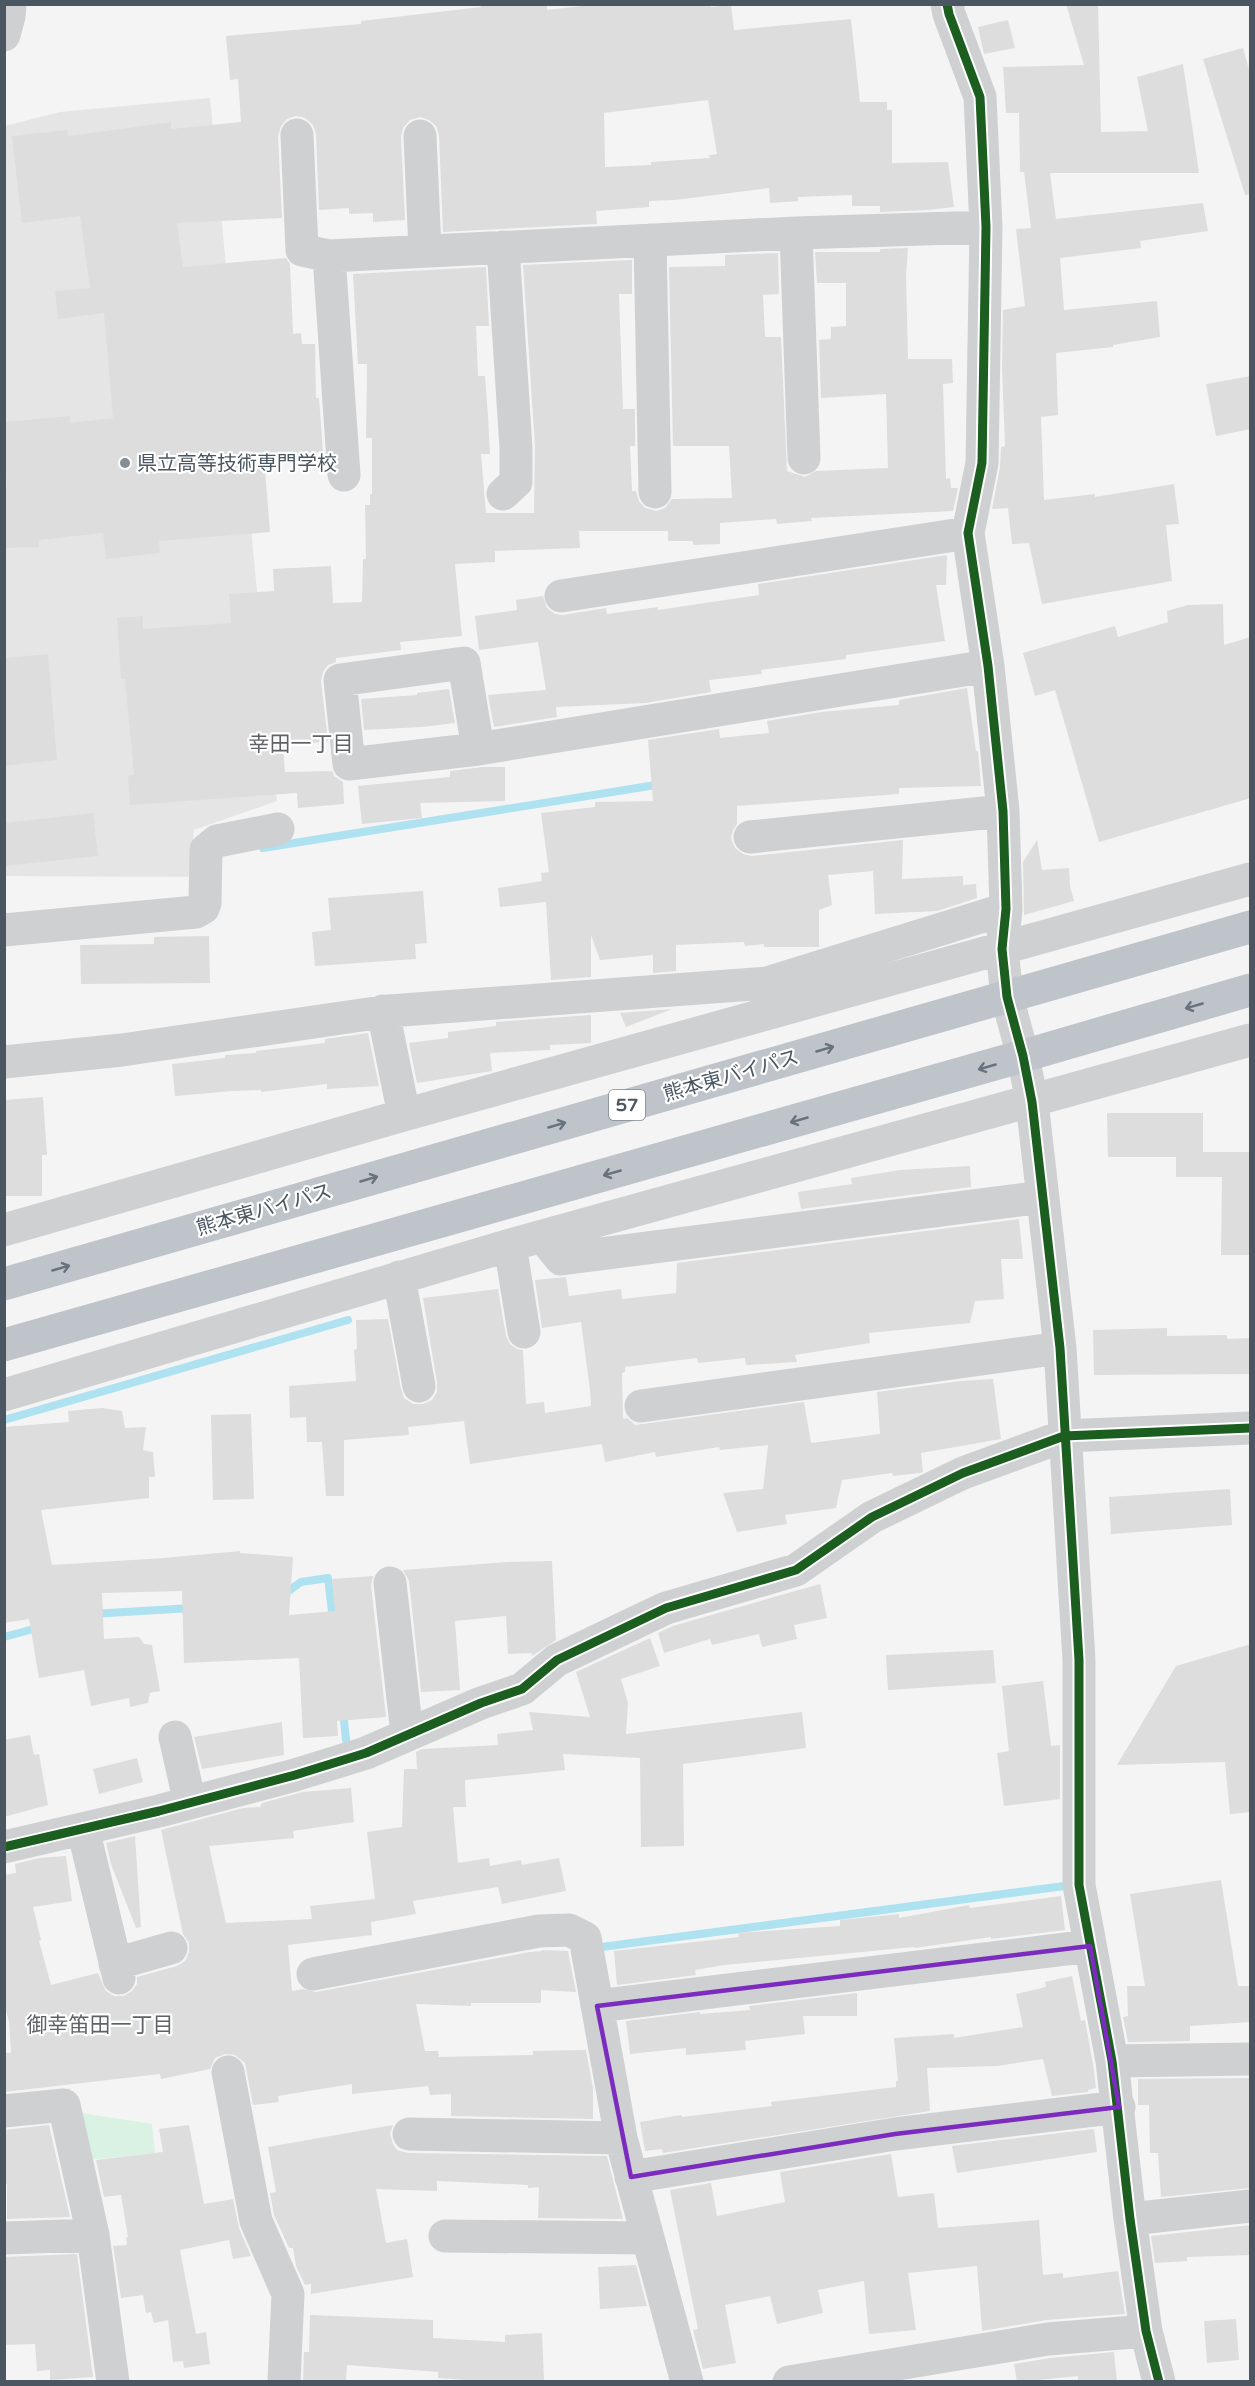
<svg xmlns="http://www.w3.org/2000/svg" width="1255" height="2386" font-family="'Varela Round','Noto Sans JP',sans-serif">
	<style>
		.education { fill: #e6e5e6 }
		.green { fill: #d9f2e3 }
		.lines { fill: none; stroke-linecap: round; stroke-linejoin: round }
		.stream { stroke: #aee2f0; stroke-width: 8 }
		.building { fill: #ddddde; fill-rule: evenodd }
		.minor { stroke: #ced0d2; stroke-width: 33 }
		.highway { stroke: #bec4c9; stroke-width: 33 }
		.cycleway-casing { stroke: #fff; stroke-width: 13 }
		.cycleway { stroke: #1b5e20; stroke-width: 9 }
		.oneway { stroke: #67727b }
		.marked { fill: none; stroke: #7b2cbf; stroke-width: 4.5; stroke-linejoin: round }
		.poi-dot { fill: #868d94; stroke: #fff; stroke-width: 2 }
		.labels { text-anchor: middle; stroke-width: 4.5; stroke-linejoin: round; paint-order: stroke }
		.shield { fill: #fff; stroke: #808990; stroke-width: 1.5 }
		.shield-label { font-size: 18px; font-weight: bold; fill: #4a5661 }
		.poi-label { font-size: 20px; fill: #4a5661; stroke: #fff; text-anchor: start }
		.street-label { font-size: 20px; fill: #4a5661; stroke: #fff }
		.neighbourhood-label { font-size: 21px; fill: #5f6368; stroke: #fff }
	</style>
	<rect width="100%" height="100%" fill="#f4f4f4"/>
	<!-- education -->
	<path class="education" d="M210,98L277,801L194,830L190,877L5,876V126L60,112Z"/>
	<!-- green -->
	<path class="green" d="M81,2113L152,2124L155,2153L88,2160Z"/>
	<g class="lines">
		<!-- stream -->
		<path class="stream" d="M263,848L662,784
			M4,1420L348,1320
			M283,1595L301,1582L328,1578L333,1620
			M91,1614L192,1608
			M4,1637L41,1627
			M343,1711L346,1740
			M594,1948L1072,1885"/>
	</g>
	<!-- building -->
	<path class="building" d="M481,4H547V10L599,4H710L711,7L731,5L734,30L851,19L860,102H887V110H892V163L948,162L954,207L927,210L880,212V206H852V195L798,197V201L770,203L769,188L675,200L649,201V207L596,211L597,224L443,232L439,135L436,126L429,120L420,117L410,120L403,128L401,137L405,220L373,222V213L349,214V208L319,210L316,134L313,125L305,118L296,116L287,119L281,126L278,136L282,218L177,223L183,267L286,258L290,264L293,334L301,333L302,344H315L316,398H319L323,452L264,457L270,532L159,541L160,553L106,559L103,533L39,540V547L4,548V489H7L4,422L70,416V423L113,418L104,313L58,319L55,291L90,288L80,216L22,223L12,136L67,130L68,136L171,122V129L241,122L238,79L230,80L226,36L361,24V21L481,7ZM708,100L717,154L709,155L710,158L651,162V165L605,167L604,113Z
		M1066,4H1098L1101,132L1148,131L1137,77L1183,64L1199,173H1050L1056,219L1203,203L1208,231L1140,241L1141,248L1060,258L1064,310L1157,301L1160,337L1113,345V347L1056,353L1058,415L1041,417L1044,500L1095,494V497L1174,484L1179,524L1166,525L1172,581L1042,604L1029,543L1012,544L1008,508L992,509L1000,467L1001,447L1005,446L1002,366L1003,310L1025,306L1016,229L1031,228L1024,172H1020L1019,113H1006L1003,67L1084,65Z
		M1008,20L1015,48L984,54L978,27Z
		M1243,48L1251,77V194L1245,195L1203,59Z
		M908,248L906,276L908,359H952L953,383L943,384L946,479L950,478L951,488H958L953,511L811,518L812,521L777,524L776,519L720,523V544L693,545V541H668V531H579L580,548L495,551V562L455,564L462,636L400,642L401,650L336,658V662L328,665L323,672L321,681L328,741L283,747L285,772L332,771L334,776L343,782L344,804L298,808L297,793L130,805L128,776L134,775L125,679H121L117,618L143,616V629L231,623L229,594L274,591L273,569L331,566L333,603L362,602L363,559H366L365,505H370V494H372V438H366L367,364H358L353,274L486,267L489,326H476L478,376H485L488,416L490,454H481L486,513H534L535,447L523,265L632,260V294H619L623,409H635V446H630L632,491H636L639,501L645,508L656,511L665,508L672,499L732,498L729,446H673L669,267L725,266V255L778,253L779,294L763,295L765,337H781L787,471L805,477L816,471L888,468L886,394L821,398L819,340L831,339V327L846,326V283H817L815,252H880V249Z
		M1251,376V429L1216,436L1206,384Z
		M947,555L946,585H936L945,641L846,655V659L761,670L762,674L709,680L711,692L645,703L556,707L557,717L494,727L488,695L546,690L538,642L479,650L475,616L517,610L516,600L543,596L547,608L555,614L563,615L606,608L607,614L658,607V610L759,595L758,584Z
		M1223,604L1224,645L1251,637V798L1099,842L1055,690L1035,696L1023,653L1115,626L1118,637L1168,622L1167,611L1188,605Z
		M48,654L57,760L4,766V658Z
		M967,688L976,751H978L981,786L899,788V794L737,806V824L733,830L731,838L735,848L743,854L752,856L903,840L902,879L963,876V885L976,884L977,898L937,911L875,914L873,871L828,875L832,905L819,910V947H764V944L745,946L744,942L676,945V971L653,973V955L600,960L591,935V977L551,980L546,902L500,907L498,888L542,881L541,873L549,872L541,813L595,807V802L653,801L648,740L719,729L720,738L769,733L767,721L822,712L899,705V700Z
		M449,689L455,723L422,727L364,730L361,699L417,695V693Z
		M483,767H505V801L420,803L422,818L362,824L358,786L450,777V771Z
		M93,813L98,856L4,866V823Z
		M1037,840L1042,870L1069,868L1070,886L1074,901L1024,915L1023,862Z
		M423,891L427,943L415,944L416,959L315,966L312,932L331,930L328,898Z
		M209,936L210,983L81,984L80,945L154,944V937Z
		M672,1009L626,1027L620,1013Z
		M591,1015V1043L550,1045V1050L490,1053L492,1071L417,1083L409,1043L448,1038V1032L496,1026V1022Z
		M368,1033L379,1086L327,1089V1084L261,1092V1090L232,1091L175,1096L172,1064L225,1058V1055L256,1053V1051L325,1043V1039Z
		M43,1097L47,1155H42V1196H4V1100Z
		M1107,1113H1203V1152H1251V1255H1221L1222,1177H1176V1157H1108Z
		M970,1166L971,1187L801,1209L798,1192L852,1184L851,1178L900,1170Z
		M1019,1219L1023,1259H1001L1004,1299L975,1301L970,1323L869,1333L870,1343L795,1355L797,1362L746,1365L745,1358L698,1363L697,1358L625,1367V1372L622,1373L623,1419L627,1418L635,1425L804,1402L811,1443L880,1434L877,1392L961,1381L993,1379L1001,1439L921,1453L923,1472L920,1473L893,1476L892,1473L842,1480L836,1508L785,1515L787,1524L737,1532L723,1493L763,1489L768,1445L720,1450L719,1447L656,1457L655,1452L605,1462L602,1444L470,1464L464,1421L408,1427L409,1435L344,1440V1496H326L322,1442H307L306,1417L290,1418L289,1386L356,1381L354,1350L357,1349L356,1320L388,1319L401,1389L404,1398L413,1404H423L432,1400L437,1392V1383L423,1298L498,1289L506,1336L510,1344L517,1349L523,1350L526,1404L544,1402L545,1413L591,1406L590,1390L581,1322L542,1328L535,1280L566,1277L569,1296L621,1289L622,1299L676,1293L677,1263Z
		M1167,1328V1336L1227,1335V1339L1251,1338V1374L1094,1375L1093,1330Z
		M102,1408L122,1411L125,1428L146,1427L143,1450L153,1452L155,1477H149V1498L41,1510L52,1565L164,1558L240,1551V1553L293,1557L289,1615L335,1611L332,1579L373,1576L371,1585L386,1717L337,1721L338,1736L303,1738L299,1658L184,1663L182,1591L102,1593L104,1639L139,1637L144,1644L152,1645L160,1691L150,1693L148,1703L130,1707L129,1698L91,1706L84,1670L39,1678L29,1619L4,1623V1427L69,1422L68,1411Z
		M251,1414L254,1499L213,1500L211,1415Z
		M1230,1489L1232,1525L1111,1534L1109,1497Z
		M552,1561L556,1640L532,1656V1653L508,1654L506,1616L455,1621L460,1690L421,1692L409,1581L403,1570L508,1562Z
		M820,1584L827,1618L794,1625L797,1639L762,1647L759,1634L712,1645L710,1639L664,1653L658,1633L673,1626Z
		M650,1638L660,1666L621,1679L628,1703L626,1734L802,1712L806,1748L683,1764L684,1846L641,1847L640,1758L563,1754L565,1770L465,1780L466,1807H453L458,1863L489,1858L490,1866L521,1860L522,1865L559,1858L566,1891L502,1904L498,1887L413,1901L416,1914L371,1922L372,1935L288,1945L292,1991L303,1989L316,1992L530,1952L542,1951V1950L568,1951L576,1992L541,1990V2003H471V2006L416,2004L425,2051H438L439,2057L533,2055V2051L586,2050L593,2088V2119L451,2116V2094L430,2095L428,2086L352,2094V2084L278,2096L279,2102L253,2105L245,2063L235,2055L225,2054L215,2058L210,2069L161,2079L160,2074L4,2092V2053H11L9,2021L4,2004V1875L16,1873L15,1864L39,1858L66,1856L72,1901L33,1907L41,1940L39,1941L51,1985L98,1973L106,1991L114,1996H124L132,1991L137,1984V1977L177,1966L185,1961L189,1952V1943L183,1934L161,1830L243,1808L260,1807L262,1803L303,1792L351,1788L354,1822L293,1831L294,1838L209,1846L226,1923L312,1919L310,1906L375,1899L367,1832L402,1827L404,1769H417L416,1752L422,1749L498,1745L497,1734L533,1730L529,1712L590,1717L576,1672Z
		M1251,1644V1812L1230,1814L1225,1762L1117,1765L1176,1666Z
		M993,1650L996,1683L888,1690L886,1655Z
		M1043,1681L1051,1746L1060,1745V1799L1004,1806L997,1753L1009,1751L1002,1686Z
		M282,1722L284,1755L202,1769L194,1737Z
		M30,1735L34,1755L39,1754L48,1805L4,1817V1740Z
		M137,1758L143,1782L99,1794L93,1769Z
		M135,1836L141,1927L136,1928L111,1864L106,1843Z
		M1221,1880L1238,1986H1251V2022L1190,2026V2041L1128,2042L1123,2017L1128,2016L1127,1986H1145L1130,1894Z
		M1061,1896L1065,1930L991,1939V1937L915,1948L914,1947L724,1965L695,1970L696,1975L617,1985L614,1951L739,1937L738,1933L840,1926V1920L899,1914V1918L969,1905L970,1908Z
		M1072,1976L1081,2021L1085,2020L1093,2064L1096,2088L1088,2090V2092L1052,2096L1043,2059L997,2066L927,2068L930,2111L663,2153L662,2149L645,2151L640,2122L681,2115L682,2117L772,2106L771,2102L896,2087V2081H898L894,2038L954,2034V2038L1023,2027L1016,1994L1046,1987L1045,1982Z
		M857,1993V2016H803L805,2034L745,2041L746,2050L686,2055V2048L630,2054L626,2021L700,2012V2014L750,2010L749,2006Z
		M1251,2078V2188L1161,2197L1158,2153H1150L1149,2105H1138V2079Z
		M49,2125L70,2217L7,2219V2184L4,2185V2130Z
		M189,2125L204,2204L233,2199L239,2228L251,2256L233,2259L229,2240L180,2250L196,2334L206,2332L210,2364L184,2368L183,2361L173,2362L168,2320L154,2323L151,2312L146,2313L143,2295L121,2298L113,2246L127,2245L126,2238L128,2237L121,2195L104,2197L96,2160L163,2152L159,2129Z
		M393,2125L390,2134L393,2144L397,2150L408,2153L607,2156L623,2219L538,2218L539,2187L528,2188V2185L437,2181V2191L376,2189L386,2243L407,2239L413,2277L311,2294V2284L305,2285L296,2266L293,2248H289L274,2215L270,2193L276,2192L268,2147Z
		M1094,2129L1097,2152L957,2173L952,2146Z
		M891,2154L898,2197L934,2193L938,2228L1039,2220L1043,2275L1063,2273V2278L1118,2271L1125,2314L1046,2320L982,2331L977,2266L908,2273L916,2330L869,2334L864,2281L818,2290L823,2313L777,2324L770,2296L725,2305L736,2363L703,2369L693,2330L698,2329L670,2190L711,2183L717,2216L785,2202L780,2172Z
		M1251,2225V2255L1187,2257V2261L1155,2263L1151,2236Z
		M77,2254L93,2377L50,2380V2370L37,2371L35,2344L4,2345V2257Z
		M636,2265L647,2306L600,2309L598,2267Z
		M310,2315L433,2320V2338L505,2342V2335L542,2333L544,2380L495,2382L438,2378V2372L347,2365L346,2382H303L304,2352H309Z
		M1236,2319L1239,2360L1207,2363L1204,2321Z
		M1114,2352L1117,2382H1078V2376L1017,2382L1014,2364L1050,2358Z"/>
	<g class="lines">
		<!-- minor -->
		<path class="minor" d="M947,4L949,14L980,97L986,227L982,463L968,533L988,666L1003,811L1006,909L1002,949L1007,997L1023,1056L1032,1102L1060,1348L1079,1660V1885L1112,2061L1130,2219L1146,2331L1159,2382
			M4,35L9,16L10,4
			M297,135L302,250L329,256L796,233L986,227
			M420,136L425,250
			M796,233L804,458
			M650,240L655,492
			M503,247L516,448V482L503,494
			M329,256L344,475
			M561,596L968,533
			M478,749L464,663L340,680L349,764L478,749L988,666
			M750,837L1003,811
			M4,930L196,912L203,908L205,903L206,850L217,841L278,829
			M383,1011L404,1115
			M4,1062L122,1050L389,1011L767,983L1006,909
			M4,1230L404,1115L1250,879
			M543,1237L561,1259L1042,1197
			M510,1245L524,1332
			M399,1277L419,1386
			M4,1395L510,1245L1250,1040
			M641,1406L1060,1348
			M390,1583L407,1734
			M175,1737L190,1803
			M83,1829L119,1978
			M4,1847L159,1811L295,1775L366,1753L481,1703L522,1689L557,1660L666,1608L796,1570L872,1517L963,1473L1064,1436L1250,1428
			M115,1964L171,1948
			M313,1974L539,1931L569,1930L585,1938L621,2138L687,2382
			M597,2006L1090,1946
			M1112,2061L1250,2059
			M228,2072L256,2221L288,2294L284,2382
			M4,2111L64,2105L93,2235L113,2382
			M409,2134L621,2138
			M631,2177L895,2134L1119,2107
			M1130,2219L1250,2206
			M445,2236L648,2238
			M4,2238L93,2235
			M789,2382L1048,2339L1146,2331"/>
		<!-- highway -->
		<path class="highway" d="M4,1284L1250,927
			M4,1345L1023,1056L1250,990"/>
		<defs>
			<path id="cycleway" d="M947,4L949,14L980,97L986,227L982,463L968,533L988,666L1003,811L1006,909L1002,949L1007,997L1023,1056L1032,1102L1060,1348L1079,1660V1885L1112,2061L1130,2219L1146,2331L1159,2382
				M4,1847L159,1811L295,1775L366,1753L481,1703L522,1689L557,1660L666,1608L796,1570L872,1517L963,1473L1064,1436L1250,1428"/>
		</defs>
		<!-- cycleway casing -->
		<use href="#cycleway" class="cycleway-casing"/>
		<!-- cycleway -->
		<use href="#cycleway" class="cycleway"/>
	</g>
	<!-- one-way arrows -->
	<defs><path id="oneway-shaft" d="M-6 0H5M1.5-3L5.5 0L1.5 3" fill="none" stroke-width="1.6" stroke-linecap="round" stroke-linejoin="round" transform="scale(1.5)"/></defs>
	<g class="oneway">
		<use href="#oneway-shaft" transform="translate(1194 1006) rotate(164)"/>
		<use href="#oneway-shaft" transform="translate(825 1049) rotate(-16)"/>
		<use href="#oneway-shaft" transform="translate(987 1067) rotate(164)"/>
		<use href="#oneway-shaft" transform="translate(799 1120) rotate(164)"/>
		<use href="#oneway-shaft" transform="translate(557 1125) rotate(-16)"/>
		<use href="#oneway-shaft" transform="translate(612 1173) rotate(164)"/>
		<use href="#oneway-shaft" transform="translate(369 1179) rotate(-16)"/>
		<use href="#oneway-shaft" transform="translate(61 1268) rotate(-16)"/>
	</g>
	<!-- marked area -->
	<path class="marked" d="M1090,1946L1119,2107L895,2134L631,2177L597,2006Z"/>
	<!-- markers -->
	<circle class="poi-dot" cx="125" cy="463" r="6"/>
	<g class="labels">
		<!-- shield labels -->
		<rect class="shield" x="609" y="1090" width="36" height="30" rx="4.5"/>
		<g class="shield-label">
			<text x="627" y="1111">57</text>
		</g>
		<!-- poi labels -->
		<g class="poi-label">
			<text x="137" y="470">県立高等技術専門学校</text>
		</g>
		<!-- street labels -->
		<g class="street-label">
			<text transform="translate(731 1075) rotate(-16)" y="7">熊本東バイパス</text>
			<text transform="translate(264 1209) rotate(-16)" y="7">熊本東バイパス</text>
		</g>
		<!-- neighbourhood labels -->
		<g class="neighbourhood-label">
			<text x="301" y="751">幸田一丁目</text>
			<text x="100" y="2032">御幸笛田一丁目</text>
		</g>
	</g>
	<!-- border -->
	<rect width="1255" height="2386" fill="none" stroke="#4a5661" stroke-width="12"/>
</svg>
